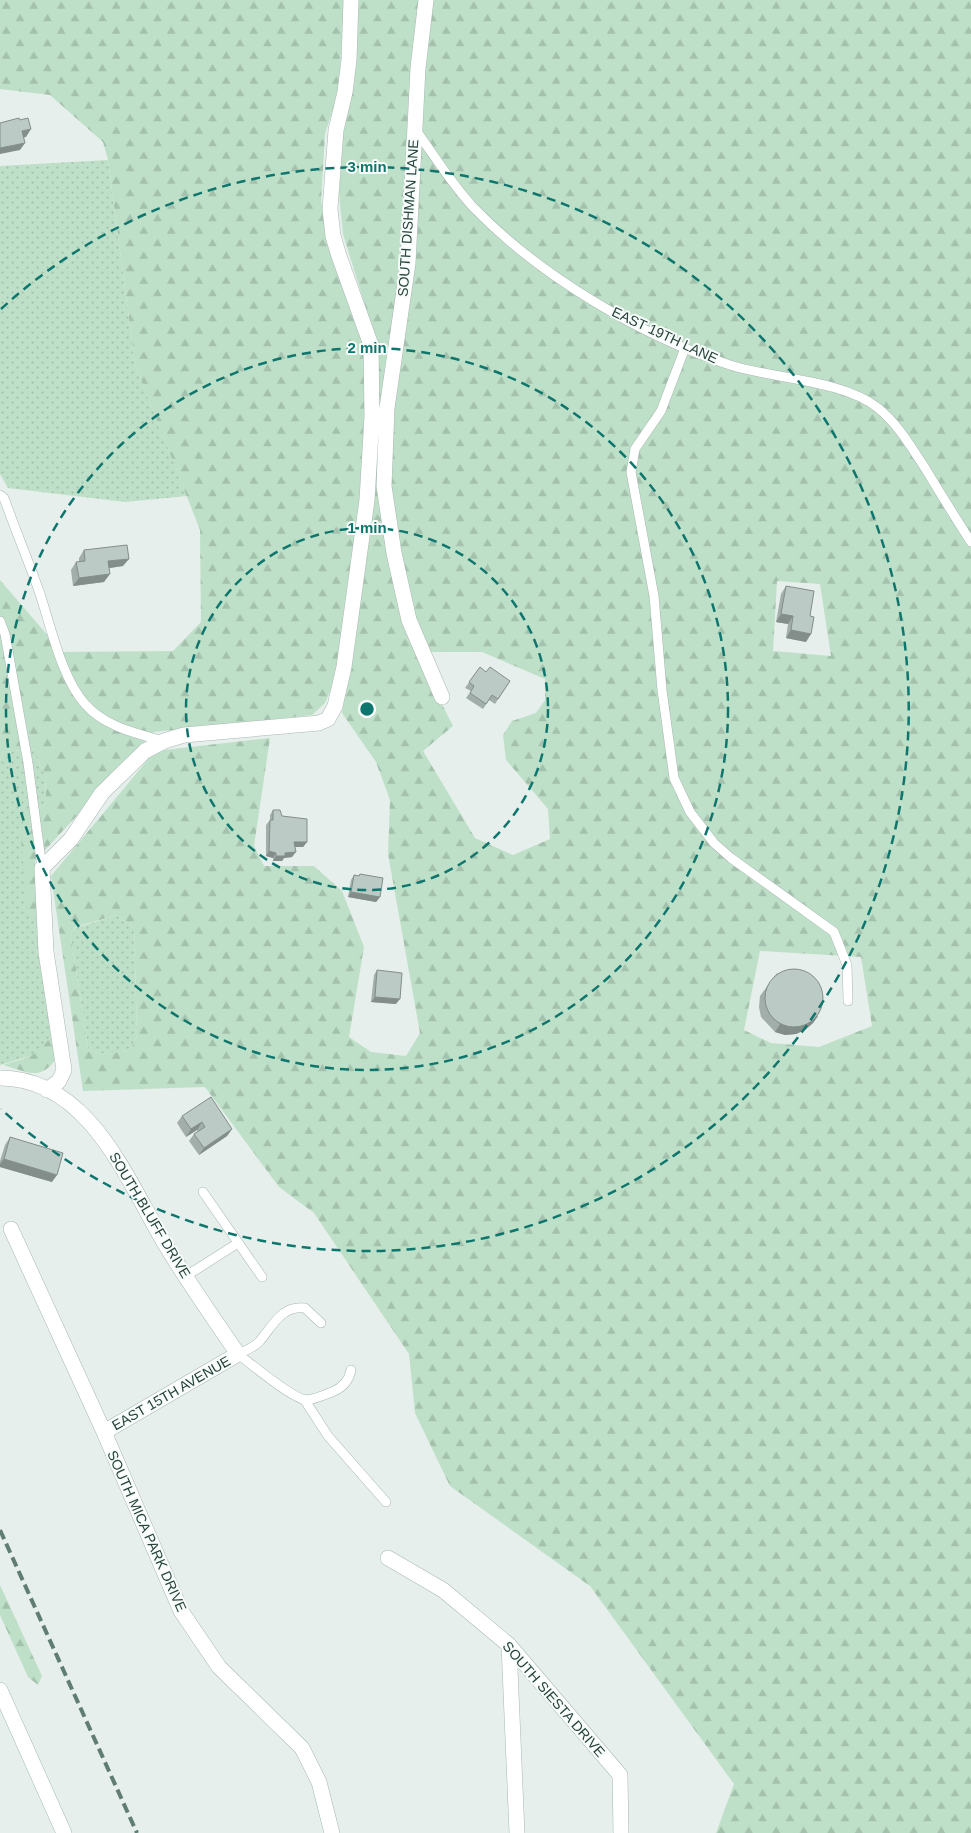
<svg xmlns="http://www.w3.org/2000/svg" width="971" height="1833" font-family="Helvetica,sans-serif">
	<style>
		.grass { fill: url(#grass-dots) }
		.forest { fill: url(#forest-firs); fill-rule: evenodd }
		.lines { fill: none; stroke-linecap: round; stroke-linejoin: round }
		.service-casing { stroke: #a8b8b2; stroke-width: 10 }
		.minor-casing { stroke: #a8b8b2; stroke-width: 16 }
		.secondary-casing { stroke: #a4bbb3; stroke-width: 16 }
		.service { stroke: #fff; stroke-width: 9 }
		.minor { stroke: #fff; stroke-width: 15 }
		.secondary { stroke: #fff; stroke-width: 15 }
		.rail { stroke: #5f7d75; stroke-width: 4; stroke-dasharray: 10 5; stroke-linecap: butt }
		.wall { fill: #a1aea9 }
		.shaded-wall { fill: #838d89 }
		.building { fill: #bbcac4; stroke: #838d89 }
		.ring { fill: none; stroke: #0f766e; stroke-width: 2.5; stroke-dasharray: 9 6 }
		.labels { text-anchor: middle; stroke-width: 4; stroke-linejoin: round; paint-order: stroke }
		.street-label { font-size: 14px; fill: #24423a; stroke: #f7fbf9 }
		.centre { fill: #0f766e; stroke: #f7fbf9; stroke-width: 2.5 }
		.ring-label { font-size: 15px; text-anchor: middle; font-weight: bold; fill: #0f766e; stroke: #f7fbf9; stroke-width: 4; stroke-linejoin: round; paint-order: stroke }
	</style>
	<defs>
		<pattern id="grass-dots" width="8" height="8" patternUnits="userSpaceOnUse" patternTransform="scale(1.25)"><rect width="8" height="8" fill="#bfe0c8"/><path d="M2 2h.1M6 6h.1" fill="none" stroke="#a4c1ad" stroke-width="1.8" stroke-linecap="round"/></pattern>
		<pattern id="forest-firs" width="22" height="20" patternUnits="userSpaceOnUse" patternTransform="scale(1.25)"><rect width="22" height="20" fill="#bfe0c8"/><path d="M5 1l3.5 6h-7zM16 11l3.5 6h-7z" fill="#a4c1ad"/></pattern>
	</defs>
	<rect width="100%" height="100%" fill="#e6efeb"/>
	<!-- grass -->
	<path class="grass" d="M108,160L135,364L187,496L125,502L8,488L0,474V166Z
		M33,749L45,775L46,803L29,811L52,1034L44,1048L33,1055L0,1065V760L4,752Z
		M117,915L134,928L137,1035L130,1051L98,1054L88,1049L71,936L75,928Z"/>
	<!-- forest -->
	<path class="forest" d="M0,0H344L339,90L325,134L321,201L331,253L366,347L367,374L362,482L337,675L325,703L312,715L154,732L35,861L39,925L28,915L20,829L29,811L46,803L45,775L33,749L4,752L0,760V580L62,652L173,651L201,622L200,530L135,364L108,160L103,142L50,95L0,89Z
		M359,0H971V1833H716L734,1784L590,1586L450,1486L415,1413L409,1354L314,1213L279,1187L205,1087L83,1091L51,876L155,751L270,738L254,846L264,866H314L342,891L364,947L349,1037L371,1052L406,1056L420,1033L388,854L390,800L376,762L342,713L371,500L376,341L343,234L339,194L343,134L354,85ZM777,581L820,584L831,656L773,651ZM430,652H482L545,679V700L536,713L512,721L503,735L506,760L548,809L550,839L513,855L475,838L423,751L453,726L419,659ZM117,915L134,928L137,1035L130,1051L98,1054L88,1049L71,936L75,927ZM760,951L861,957L872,1026L819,1047L771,1043L744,1030Z
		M52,1034L55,1060C39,1082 26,1071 3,1065C27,1057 39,1057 52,1034Z
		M0,1585L42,1676L38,1685L28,1677L0,1615Z"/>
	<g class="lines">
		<defs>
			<path id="service" d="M415,129C434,155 452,185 474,208C540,276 641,336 730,365C774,379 843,380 878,408C898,424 911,447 925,468C940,493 955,517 971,542
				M685,348L661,411L635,449L631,472L654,596L662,690L674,778L690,812L714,843L731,858L834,932L847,965L848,1001
				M0,495L4,498C15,529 28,560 39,591C51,626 61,677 85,704C105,727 136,733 163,741
				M0,621L5,634L28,763L42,868
				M203,1192L262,1277
				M186,1276L238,1243
				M321,1323L305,1308C281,1305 272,1327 259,1342C253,1348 245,1351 238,1354C251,1364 293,1399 306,1400C314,1400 324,1395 332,1392C342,1388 349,1381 351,1370
				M304,1399L328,1436L386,1502"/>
			<path id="minor" d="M426,0L418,68L408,263L387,408L384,486L394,553L409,620L442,697
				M0,1078C89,1078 127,1180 165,1244C188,1282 213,1318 238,1354L104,1432
				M47,1090L59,1081L64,1070L46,952L42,868L71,839L102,793L145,751L164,741L184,735L319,723L328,719L335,706L344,667L367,500L372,416L371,345L339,256L333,236L330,209L336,130L345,92L349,60L351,0
				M11,1229L104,1432L181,1611L219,1667L302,1748L319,1782L332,1833
				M388,1558L443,1590L509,1645L620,1775L621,1833
				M509,1645L517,1833"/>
			<path id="secondary" d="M0,1690L64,1833"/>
		</defs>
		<!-- service casing -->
		<use href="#service" class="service-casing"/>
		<!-- minor casing -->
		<use href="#minor" class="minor-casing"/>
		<!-- secondary casing -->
		<use href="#secondary" class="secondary-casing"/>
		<!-- service -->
		<use href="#service" class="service"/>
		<!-- minor -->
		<use href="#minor" class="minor"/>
		<!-- secondary -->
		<use href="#secondary" class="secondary"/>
		<!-- rail -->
		<path class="rail" d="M0,1530L137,1833"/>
	</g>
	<!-- wall -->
	<path class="wall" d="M84,550L123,566L109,568L104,582L73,586L71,570L76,562H79V558Z
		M786,586L810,616L806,642L786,638L788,624L776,622L781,594Z
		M480,667L486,672L510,681L495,704L489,700L483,709L466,698L471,691L465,688Z
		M273,810L282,816L307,842L303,847H295L292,857L284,858L282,861H273V858L266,856V825L270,820V815Z
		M360,874L380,897L376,902L348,897L351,880L354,875L358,876Z
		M377,970L396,1004L371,1002L374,975Z
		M777,973L818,1016L813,1023L805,1030L796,1034L785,1035L775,1032L761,1017L759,1007L760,996Z
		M182,1116L232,1129L227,1136L199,1155L189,1141L194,1134L198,1132L197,1130L186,1137L177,1123Z
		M10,1137L52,1182L0,1167V1161L5,1145Z"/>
	<!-- shaded-wall -->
	<path class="shaded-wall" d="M31,129L26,137L17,139L22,131Z
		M25,143L20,150L0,154V148Z
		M129,559L123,566L103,569L108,561Z
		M110,574L104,582L73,586L79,578Z
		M781,614L793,616L788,624L776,622Z
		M791,630L811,634L806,642L786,638Z
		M294,842H307L303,847H291Z
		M269,851L276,853L273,858L266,856Z
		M296,852L292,857L284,858L282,861H273L276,856L285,853Z
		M351,892L380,897L376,902L348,897Z
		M375,997L400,999L396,1004L371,1002Z
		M818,1016L813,1023L805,1030L796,1034L785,1035L775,1032L780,1024Z
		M202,1122L197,1130L186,1137L191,1129Z
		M232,1129L227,1136L199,1155L204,1148Z
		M4,1159L57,1175L52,1182L0,1167V1164Z"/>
	<!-- building -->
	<path class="building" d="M19,118L20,120L28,118L31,129L22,131L25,143L0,148V123Z
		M127,545L129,559L108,561L110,574L79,578L76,562L85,561L84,550Z
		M786,586L814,591L810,616L814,617L811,634L791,630L793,616L781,614Z
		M480,667L486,672L490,667L510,681L498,699L492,695L486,704L470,693L474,686L469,682Z
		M273,810H280L282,816L307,819V842H294L296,852L285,853V856H276V853L269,851L270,820H273Z
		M360,874L383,878L380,897L351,892L354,875L359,876Z
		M765 998a29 29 0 1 1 58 0a29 29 0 1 1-58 0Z
		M377,970L402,973L400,999L375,997Z
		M211,1097L232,1129L204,1148L194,1134L205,1127L202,1122L191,1129L182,1116Z
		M10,1137L63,1153L57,1175L4,1159Z"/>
	<!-- distance rings -->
	<g class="ring">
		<circle cx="367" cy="709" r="181"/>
		<circle cx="367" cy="709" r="361"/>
		<path d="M1 309A542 542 0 1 1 1 1109"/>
	</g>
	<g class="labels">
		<!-- street labels -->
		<g class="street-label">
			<text transform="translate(408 218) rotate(-86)" y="5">SOUTH DISHMAN LANE</text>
			<text transform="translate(665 335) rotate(25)" y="5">EAST 19TH LANE</text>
			<text transform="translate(150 1215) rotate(59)" y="5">SOUTH BLUFF DRIVE</text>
			<text transform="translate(171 1393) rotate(-30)" y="5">EAST 15TH AVENUE</text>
			<text transform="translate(147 1531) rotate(66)" y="5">SOUTH MICA PARK DRIVE</text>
			<text transform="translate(554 1699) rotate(49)" y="5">SOUTH SIESTA DRIVE</text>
		</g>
	</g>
	<circle cx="367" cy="709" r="8" class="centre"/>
	<g class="ring-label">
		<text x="367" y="172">3 min</text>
		<text x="367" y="353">2 min</text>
		<text x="367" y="533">1 min</text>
	</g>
</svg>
